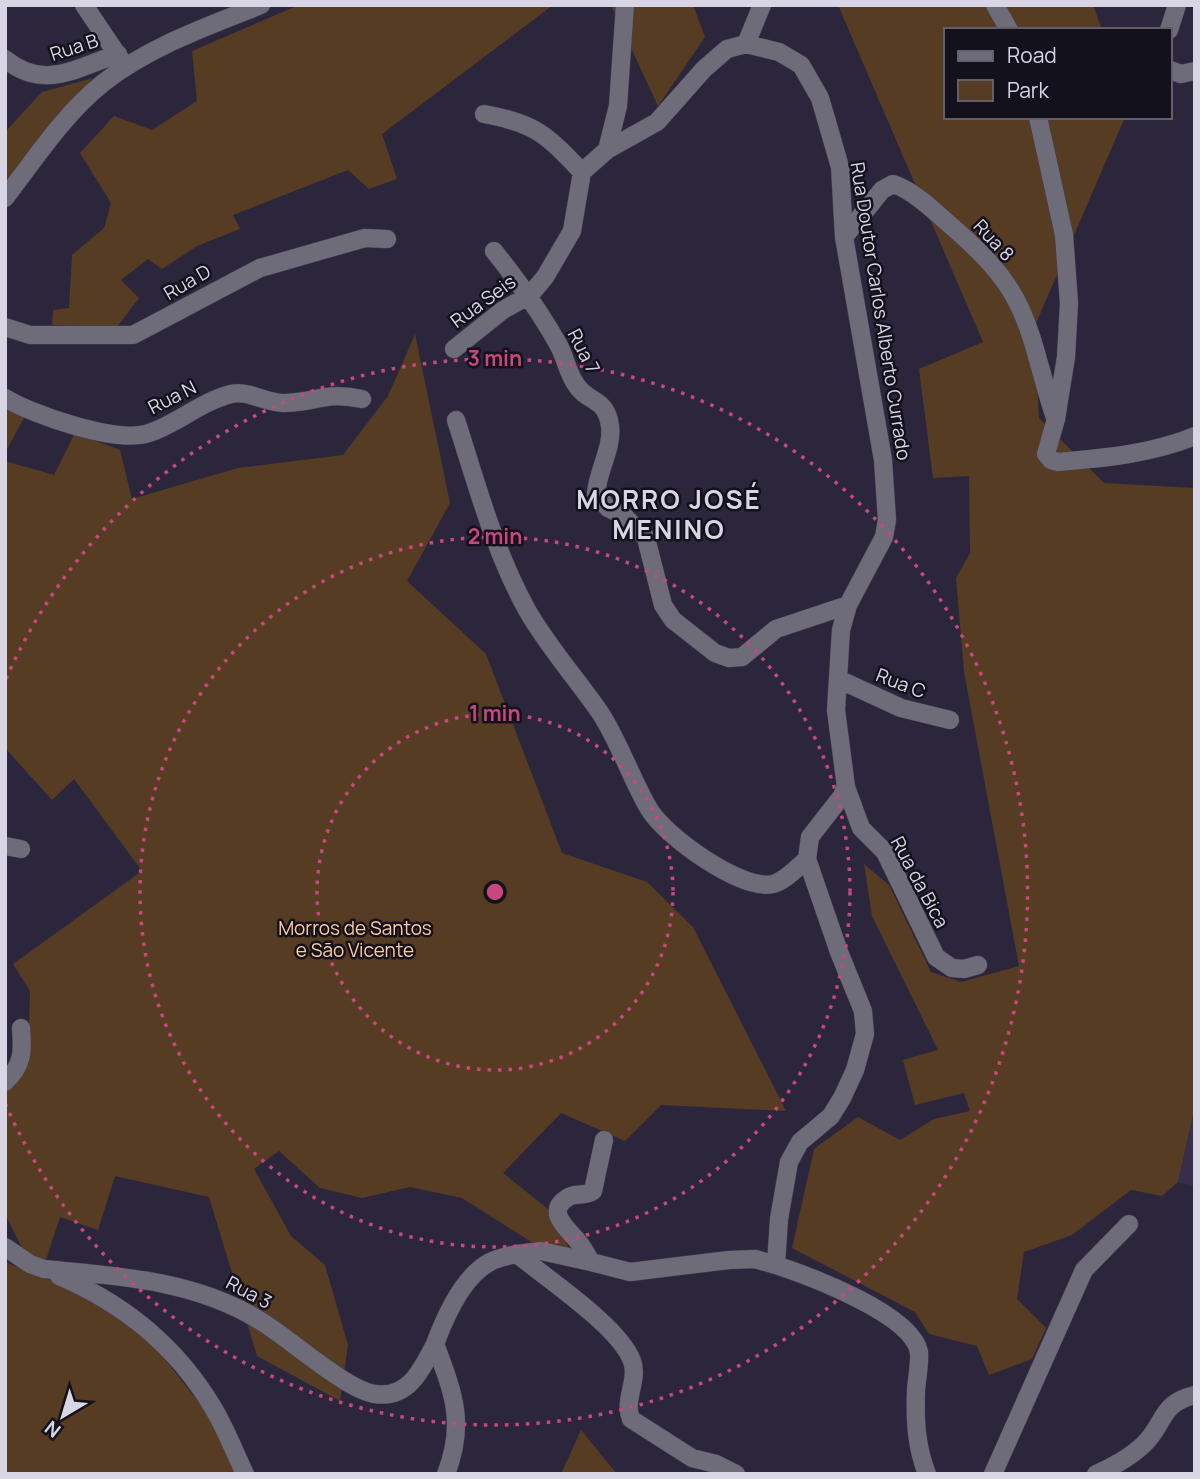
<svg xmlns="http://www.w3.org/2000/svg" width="1200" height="1479" font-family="Manrope,sans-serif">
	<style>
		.built { fill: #362e4c }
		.green { fill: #563c23 }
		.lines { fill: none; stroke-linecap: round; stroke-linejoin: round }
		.minor-casing { stroke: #484258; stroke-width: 19 }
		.minor { stroke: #6f6c79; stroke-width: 18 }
		.ring { fill: none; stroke: #c8477d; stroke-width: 3.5; stroke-dasharray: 3.5 7 }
		.labels { text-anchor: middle; stroke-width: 5; stroke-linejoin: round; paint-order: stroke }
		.street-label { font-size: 19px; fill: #d8d5e4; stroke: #13111b }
		.park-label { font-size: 19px; fill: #fdca9c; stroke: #13111b }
		.district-label { font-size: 26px; font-weight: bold; letter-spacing: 2px; fill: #d8d5e4; stroke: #13111b }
		.centre { fill: #c8477d; stroke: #13111b; stroke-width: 3.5 }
		.ring-label { font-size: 21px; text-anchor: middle; font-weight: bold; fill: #c8477d; stroke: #13111b; stroke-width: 5; stroke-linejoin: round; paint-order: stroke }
	</style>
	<rect width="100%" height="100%" fill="#2c263d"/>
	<!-- built -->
	<path class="built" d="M1195,1106V1186L1178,1182Z"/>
	<!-- green -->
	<path class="green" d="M299,5H553L382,134L397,179L369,189L348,170L233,215L240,229L197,246L162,269L148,259L121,280L139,298L117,327L52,325L53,310L69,308L72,255L104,228L111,203L80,153L114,116L152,130L197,101L192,51Z
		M611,5H693L705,37L658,106Z
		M838,5H1093L1102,30H946V117H1125L1034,328L1039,418L1104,483L1195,488V1106L1178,1182L1162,1196L1131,1190L1072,1235L1024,1252L1017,1299L1046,1328L1032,1359L989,1375L977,1346L929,1334L915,1312L792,1248L814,1149L858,1117L900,1140L934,1119L970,1111L964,1093L915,1105L903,1060L938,1050L872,916L864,864L889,885L931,972L961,982L1019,966L964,672L956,578L970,553L969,476L933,478L919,369L983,342Z
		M93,78L5,187V132L42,92Z
		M415,334L450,503L407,581L486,654L562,853L647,882L693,927L786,1111L661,1105L625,1141L561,1113L503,1173L548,1209L569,1248L533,1243L462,1198L410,1187L362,1198L320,1188L279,1151L254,1169L291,1236L325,1265L348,1345L340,1401L257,1356L209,1197L115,1176L98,1230L60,1217L46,1260L24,1252L5,1214V1090L14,1084L28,1063L30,991L13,964L142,871L74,779L52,800L5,748V461L54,475L75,433L120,450L132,499L238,468L343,455L388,396Z
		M5,406L25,416L5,453Z
		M5,1262L73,1289L143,1332L205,1410L236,1474H5Z
		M581,1430L617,1474H561Z"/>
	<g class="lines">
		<defs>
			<path id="minor" d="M84,5L123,63
				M762,5L746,44L779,52L801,65L820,98L840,167L844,237L883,460L887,520L884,537L848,605L841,630L836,710L846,787L861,828L885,852L936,957L952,968L964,969L978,965
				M995,5L1009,30
				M1169,30L1177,5
				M5,59C44,91 76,68 118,54
				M1170,70L1181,74L1195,71
				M484,114C535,123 547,135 582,172
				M1038,117L1064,235L1069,303L1066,357L1056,419L1046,454L1051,460L1058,462C1105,458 1151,454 1195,436
				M607,150L618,106L625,5
				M5,198C35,159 64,114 103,83C148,47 208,26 261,5
				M844,237L882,190L893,184C914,191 933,210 949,224C972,244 995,265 1011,291C1034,328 1040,376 1055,417
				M494,251C518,281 539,310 558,344C565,356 567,371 575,383C587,404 606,396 610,426C613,448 597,472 596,494L608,508L624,516L646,538L663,605L673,620L715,653L729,658L742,657L776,629L848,605
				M5,327L30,335H133L260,268L365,238L387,239
				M454,349L503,310L530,295L545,277L572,231L582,172L607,150L657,122L704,69L727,49L746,44
				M5,398C33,415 117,444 149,433C177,424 200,402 231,394C249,390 265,403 283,403C315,403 326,391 362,399
				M456,420C477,485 494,550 527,610C548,647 577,679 601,714C620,744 631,778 649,809C665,836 741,891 773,884C785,881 798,867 807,859
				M838,679L901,708L950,720
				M846,787L842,796L810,837L807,859L839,952L863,1011L865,1034L855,1070L842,1098L831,1116L800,1142L789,1162L779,1219L776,1265C809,1276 912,1314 919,1352C920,1363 917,1378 916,1390C915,1420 916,1446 927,1474
				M5,846L21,849
				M5,1082C23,1065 23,1052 21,1028
				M604,1140L593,1191C584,1197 575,1192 567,1198C544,1213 570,1230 579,1243C584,1248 587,1256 591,1262L630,1272L729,1260L755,1259L776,1265
				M5,1247L30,1264L44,1269C118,1276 194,1280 259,1320C288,1337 346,1390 375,1394C409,1399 422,1369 435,1344
				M517,1254L541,1251L591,1262
				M59,1276C122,1303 176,1346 212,1406C225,1427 234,1451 245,1474
				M446,1474C466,1423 453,1392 435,1344C445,1317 463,1276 490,1262C497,1258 508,1256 517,1254C546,1278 620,1327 632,1361C639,1380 623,1400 631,1419L692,1458L716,1464L736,1474
				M993,1474L1084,1270L1129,1224
				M1096,1474C1111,1468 1132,1456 1144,1444C1165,1424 1160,1403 1195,1395"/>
		</defs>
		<!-- minor casing -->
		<use href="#minor" class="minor-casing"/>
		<!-- minor -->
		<use href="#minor" class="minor"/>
	</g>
	<!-- distance rings -->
	<g class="ring">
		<circle cx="495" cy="892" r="178"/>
		<circle cx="495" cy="892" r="355"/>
		<path d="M6 679A533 533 0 1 1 6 1105"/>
	</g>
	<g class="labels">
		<!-- street labels -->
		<g class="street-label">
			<text transform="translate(74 47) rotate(-18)" y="7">Rua B</text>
			<text transform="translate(994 240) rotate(47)" y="7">Rua 8</text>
			<text transform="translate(187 282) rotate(-30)" y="7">Rua D</text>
			<text transform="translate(483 301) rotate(-36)" y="7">Rua Seis</text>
			<text transform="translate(881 311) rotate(81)" y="7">Rua Doutor Carlos Alberto Currado</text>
			<text transform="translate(584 351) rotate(63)" y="7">Rua 7</text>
			<text transform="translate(172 397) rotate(-27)" y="7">Rua N</text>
			<text transform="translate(901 683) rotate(21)" y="7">Rua C</text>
			<text transform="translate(920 882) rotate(62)" y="7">Rua da Bica</text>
			<text transform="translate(249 1292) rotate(28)" y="7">Rua 3</text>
		</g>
		<!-- park labels -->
		<g class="park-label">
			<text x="355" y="935">Morros de Santos<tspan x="355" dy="22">e São Vicente</tspan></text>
		</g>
		<!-- district labels -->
		<g class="district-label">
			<text x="669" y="509">MORRO JOSÉ<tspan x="669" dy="30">MENINO</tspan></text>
		</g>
	</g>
	<circle cx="495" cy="892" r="10" class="centre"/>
	<g class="ring-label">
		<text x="495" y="366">3 min</text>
		<text x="495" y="544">2 min</text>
		<text x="495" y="721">1 min</text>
	</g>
	<!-- border -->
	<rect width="1200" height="1479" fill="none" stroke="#d8d5e4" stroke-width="14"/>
	<!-- legend -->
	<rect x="944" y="28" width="228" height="91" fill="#13111b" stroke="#625f6b" stroke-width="2"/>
	<rect x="958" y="51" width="35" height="10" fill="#6f6c79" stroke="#625f6b" stroke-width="2"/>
	<text x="1007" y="63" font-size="21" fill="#d8d5e4">Road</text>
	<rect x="958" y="80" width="35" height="21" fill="#563c23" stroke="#625f6b" stroke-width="2"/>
	<text x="1007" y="98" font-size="21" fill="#d8d5e4">Park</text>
	<!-- north arrow -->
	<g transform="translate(63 1416) rotate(218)" stroke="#13111b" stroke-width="5" paint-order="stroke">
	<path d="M0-5L12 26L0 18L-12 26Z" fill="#d8d5e4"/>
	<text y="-10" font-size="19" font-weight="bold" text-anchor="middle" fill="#d8d5e4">N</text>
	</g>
</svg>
